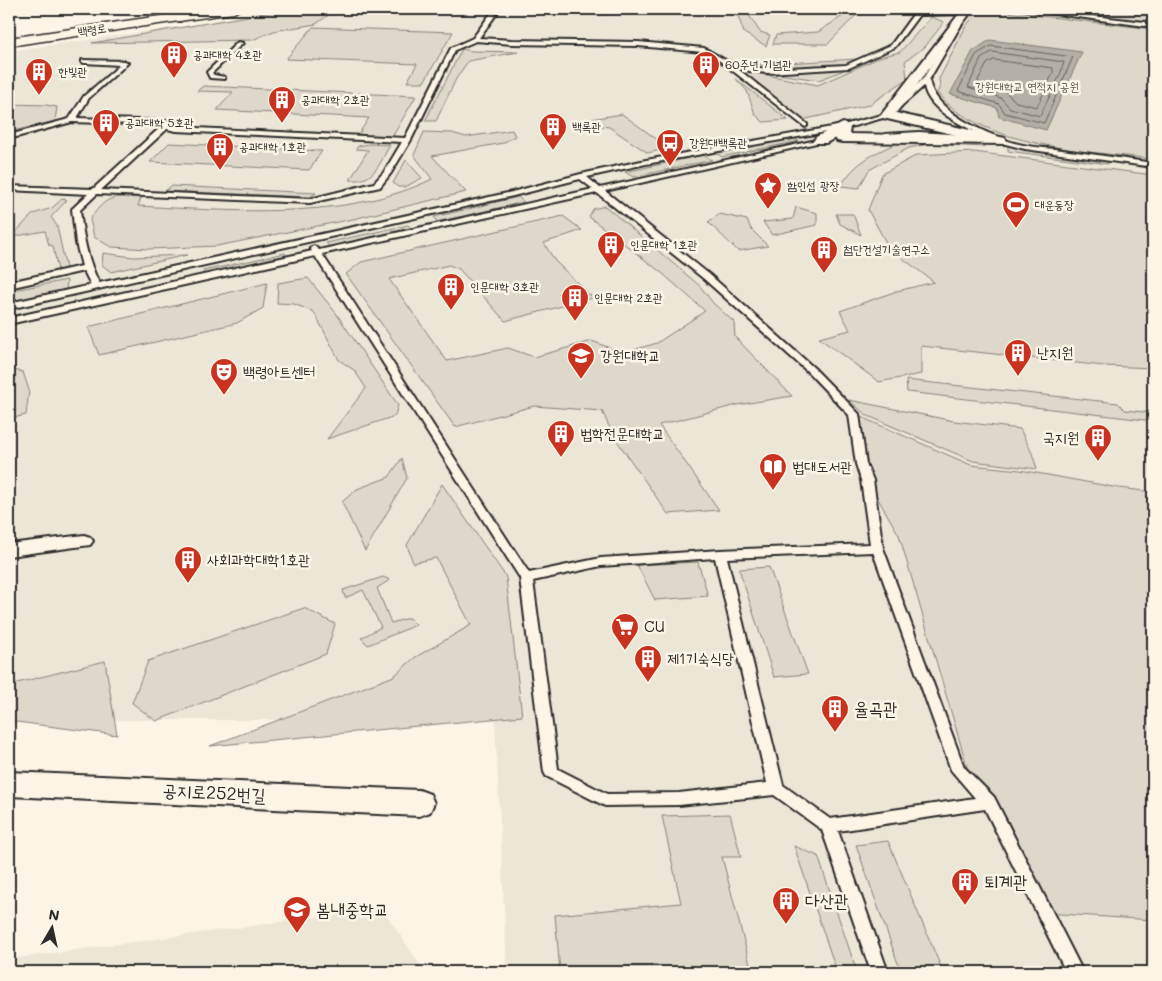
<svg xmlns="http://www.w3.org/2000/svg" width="1162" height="981" font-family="Mali,'Poor Story',sans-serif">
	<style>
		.built { fill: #ece6d7 }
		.green { fill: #ded8ca; stroke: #84827a }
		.water { fill: #b4b0a5; stroke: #7d7b74 }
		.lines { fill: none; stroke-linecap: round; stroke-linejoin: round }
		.shore { stroke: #62605c; stroke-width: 1 }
		.service-casing { stroke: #2b2b2b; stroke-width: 4 }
		.pedestrian-casing { stroke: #2b2b2b; stroke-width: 4 }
		.minor-casing { stroke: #2b2b2b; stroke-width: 4 }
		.tertiary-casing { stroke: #2b2b2b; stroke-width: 3 }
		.service { fill: #fcf5e5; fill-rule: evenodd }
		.pedestrian { fill: #fcf5e5; fill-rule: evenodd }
		.minor { fill: #fcf5e5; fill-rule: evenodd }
		.tertiary { fill: #fcf5e5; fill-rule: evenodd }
		.labels { text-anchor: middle; stroke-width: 5; stroke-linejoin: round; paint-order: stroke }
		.far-street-label { font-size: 12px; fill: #2b2b2b; stroke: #fcf5e5 }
		.far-poi-label { font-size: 12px; fill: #2b2b2b; stroke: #fcf5e5; text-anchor: start }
		.far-park-label { font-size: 12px; fill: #585653; stroke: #fcf5e5 }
		.poi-label { font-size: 15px; fill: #2b2b2b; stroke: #fcf5e5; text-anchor: start }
		.near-poi-label { font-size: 18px; fill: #2b2b2b; stroke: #fcf5e5; text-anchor: start }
		.near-street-label { font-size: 18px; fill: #2b2b2b; stroke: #fcf5e5 }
	</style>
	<rect width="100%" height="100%" fill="#fcf5e5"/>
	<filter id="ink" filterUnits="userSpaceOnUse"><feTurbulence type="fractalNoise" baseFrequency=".02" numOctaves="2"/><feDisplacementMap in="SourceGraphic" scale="10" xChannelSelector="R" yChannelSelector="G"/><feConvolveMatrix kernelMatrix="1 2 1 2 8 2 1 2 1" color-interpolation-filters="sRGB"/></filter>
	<g filter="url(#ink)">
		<!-- built -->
		<path class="built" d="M273,9H1153V972H507L495,719L406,710L286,720H9V51L184,26Z
			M382,908L425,972H9V959Z"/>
		<!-- green -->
		<path class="green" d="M288,9H337L316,24L274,31L252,40L92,43Z
			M513,9H612L610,15L510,11Z
			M723,9H745L760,32L770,35L766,46L744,33L738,16Z
			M848,9H862L828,44H773L776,35L818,32L846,14Z
			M980,9L1153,29V159C1087,151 982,147 937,93L940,86L939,79L966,26Z
			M1021,9H1153V23L1152,25Z
			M931,17L944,22L925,47L905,61L907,79L869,105L802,120L741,70L818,85L883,56L900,52Z
			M313,27L453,32L424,82H407L417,64L286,59Z
			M462,49L472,51L518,52L468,61L456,79L436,121H425Z
			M858,59L842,71L819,80L762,72L748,65Z
			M736,79L788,120L763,122L755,114L747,91Z
			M203,86L416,96L391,139L356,138L369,118L217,110L233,92L197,91Z
			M9,104L46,105L57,107L55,121L9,132Z
			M622,114L669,148L648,153L609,127L572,122Z
			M512,130L515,136L503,143L432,156L466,192L353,219L217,246L149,249L111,247L94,237L90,219C107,195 113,196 141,198L138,206C230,211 348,221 432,179L414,155L424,132L452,133L466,137Z
			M791,137L799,141L722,157L716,153Z
			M902,141H983L984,147L930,144L909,148L869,170L859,188L841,186C854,162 878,151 902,141Z
			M169,143L322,151L309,170L150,162Z
			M369,144L390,145C379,164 375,182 350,180L368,150L356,149L358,146Z
			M1008,146L1107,160L1108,164L1008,151Z
			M974,152L1153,175V368L1104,366L921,346V374L879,382L819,338L850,330L840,311L897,291L934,282L889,248L868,210L882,174L917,155Z
			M703,155L712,160L633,177L625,172Z
			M406,160L422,178L405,187H398L393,183Z
			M171,186L316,193L310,197L165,191Z
			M518,197L524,202L437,222L434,217Z
			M62,199L67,200L51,217L57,226L66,268L58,271L53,246L49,245L45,231L11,237L33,214L52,208Z
			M605,206L700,286L713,303L734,322L735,337L792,396L737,405L659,425L719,510L668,514L613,435L602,411L534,406L455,427L346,274L361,262L563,216L582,230L544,243L555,261L593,298L505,321L459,269L449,265L389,279L447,361L508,348L534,357L592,341L623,353L657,343L705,311L662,273L589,217L593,209Z
			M796,207L817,213V225L772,235L763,222L793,219Z
			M720,214L747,220L751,229L768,246L738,251L708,222Z
			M836,214H853L861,235L840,224Z
			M408,225L411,228L330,247L326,243Z
			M103,253L133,257L187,255L111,272L102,265Z
			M285,253L289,259L206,278L203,271Z
			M308,278L336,313L398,405L395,416L327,439L366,388L354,370L339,360L314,312L294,304L277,303L278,283Z
			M67,280L66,291L9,304V291Z
			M267,283L263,308L237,323L99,355L88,327Z
			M9,369L23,372L29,390L26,415L9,419Z
			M906,380L1118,403L1125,410L1153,413V421L907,392Z
			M849,400L954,421L1020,429L1032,453L1037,469L973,461L866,415Z
			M854,414L971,465L1020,470L1119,488L1153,492V920L1045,913L972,783L899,535L867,480Z
			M402,458L407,478L365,551L342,502L357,489L389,477Z
			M442,484L506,577L522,716L210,746L394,676L414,658L471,625L436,558L413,563L407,545Z
			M698,562L708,596L655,600L637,565Z
			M769,567L808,674L774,677L739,569Z
			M383,577L390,580L377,588L391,623L409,618L416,625L368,645L361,638L381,627L363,590L345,598L343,590Z
			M304,608L335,624L326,654L156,721L132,703L148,661Z
			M105,661L117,735L9,721V685Z
			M730,814L741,857H722L752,972H560L555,915L681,903L662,816Z
			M888,841L943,972H901L856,845Z
			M794,846L818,856L857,972H837Z"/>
		<!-- water -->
		<path class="water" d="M990,40L1082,52L1046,130L999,117L997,108L950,94L973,51Z"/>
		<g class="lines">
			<!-- shore -->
			<path class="shore" d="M991,46L1073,57L1044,123L1005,113L999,104L958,91L976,55Z
				M992,52L1064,62L1060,75L1040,116L1010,108L1001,98L968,87L981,59Z
				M994,60L1053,68V73L1037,107L1016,102L1005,91L979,83L978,80L987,64Z"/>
			<defs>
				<path id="service" d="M494,9H500L479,38L512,40L638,42L704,48L727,61L750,67L768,69L846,65L891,45L915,12L974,9L968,13L929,80C934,110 977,129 1003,139C1019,146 1038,147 1055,149C1088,154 1121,158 1153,163V167L1025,149L990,140L989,138C968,128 928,112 924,86L890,116L843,129L646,164L587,177L600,188L830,137L834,139L605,191L710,275L814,368L859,414L866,464L873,480L883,548L964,767L994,797L1083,972H1066L985,809L838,831L888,972H871L822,830L774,795L679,805L605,806L546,776L544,772L520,578L315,256L9,324V318L312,251L310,248L314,246L319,250L593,189L580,179L513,196L9,309V303L91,285L84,271L9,288V282L82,266L76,243L72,209L88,194L9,190V186L93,189L163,125L72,122L9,139V135L69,119L84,96L120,65L84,63L82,62V60L125,61L128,63L89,98L77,118L169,121L172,123L171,125L176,127L405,138L451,48L473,38ZM962,14L923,79L886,114L843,125L646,160L581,174L512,192L99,283C87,259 83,236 80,210L97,194L310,203L380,187L391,173L411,140L455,50L476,41L512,44L638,46L703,52L720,61L805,127L807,126V124L733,65L749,71L768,73L849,68L895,47L919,15ZM167,129L176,131L402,142L384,172L374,183L310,199L101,190ZM597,193L704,279L808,372L849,415L856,464L861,480L870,544L720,550L601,558L529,573L322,254ZM873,552L951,770L975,798L830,819L783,785L727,558ZM715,558L767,783L679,793L607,794L558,769L533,581L601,566Z
					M1017,9H1032L1153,23V27Z
					M238,42L243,43L212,73L214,75L225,77V79L210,78L207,72Z
					M919,132L964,135L967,137L964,139L919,136L885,138L882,136L885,134Z"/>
				<path id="pedestrian" d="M84,535L90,537L93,541L90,545L9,556V544Z"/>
				<path id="minor" d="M148,9H163L184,16L186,18L180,21L149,11Z
					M966,9L971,12L896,113L1005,138L1007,141L1005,144L842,142L837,141L835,138L826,143H816L814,140L816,137L843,123L850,127L849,134L961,136L883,118L881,115L962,10Z
					M9,772L419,790L430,794L434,803L430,812L419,816L9,796Z"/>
				<path id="tertiary" d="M208,9H241L234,13L9,46V38Z"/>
			</defs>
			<!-- service casing -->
			<use href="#service" class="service-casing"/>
			<!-- pedestrian casing -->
			<use href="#pedestrian" class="pedestrian-casing"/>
			<!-- minor casing -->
			<use href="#minor" class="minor-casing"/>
			<!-- tertiary casing -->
			<use href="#tertiary" class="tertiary-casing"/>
			<!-- service -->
			<use href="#service" class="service"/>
			<!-- pedestrian -->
			<use href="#pedestrian" class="pedestrian"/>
			<!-- minor -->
			<use href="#minor" class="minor"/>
			<!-- tertiary -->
			<use href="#tertiary" class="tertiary"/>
		</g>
	</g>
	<!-- icons -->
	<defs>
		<symbol id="building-pin" viewBox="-11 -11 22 30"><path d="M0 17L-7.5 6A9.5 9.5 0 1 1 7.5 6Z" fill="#c8321e" stroke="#fcf5e5"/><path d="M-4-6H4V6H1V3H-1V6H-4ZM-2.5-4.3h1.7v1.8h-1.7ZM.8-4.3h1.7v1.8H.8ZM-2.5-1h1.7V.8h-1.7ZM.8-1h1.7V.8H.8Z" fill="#fff"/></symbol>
		<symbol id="bus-pin" viewBox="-11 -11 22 30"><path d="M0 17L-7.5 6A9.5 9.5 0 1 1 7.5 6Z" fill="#c8321e" stroke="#fcf5e5"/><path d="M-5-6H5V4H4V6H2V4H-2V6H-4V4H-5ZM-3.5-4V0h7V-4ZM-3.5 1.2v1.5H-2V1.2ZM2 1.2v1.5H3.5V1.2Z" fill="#fff"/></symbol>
		<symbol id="sight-pin" viewBox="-11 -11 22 30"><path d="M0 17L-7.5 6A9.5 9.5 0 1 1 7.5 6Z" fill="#c8321e" stroke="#fcf5e5"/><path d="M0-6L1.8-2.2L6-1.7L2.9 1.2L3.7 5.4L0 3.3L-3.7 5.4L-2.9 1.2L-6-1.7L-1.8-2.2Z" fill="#fff"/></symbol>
		<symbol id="stadium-pin" viewBox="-11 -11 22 30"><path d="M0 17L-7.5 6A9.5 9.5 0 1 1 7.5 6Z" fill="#c8321e" stroke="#fcf5e5"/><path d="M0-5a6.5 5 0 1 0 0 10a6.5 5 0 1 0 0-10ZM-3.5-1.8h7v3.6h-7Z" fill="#fff"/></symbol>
		<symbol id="university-pin" viewBox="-11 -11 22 30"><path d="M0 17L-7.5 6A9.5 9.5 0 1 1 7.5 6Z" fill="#c8321e" stroke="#fcf5e5"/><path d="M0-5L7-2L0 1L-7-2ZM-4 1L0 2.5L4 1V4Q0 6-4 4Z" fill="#fff"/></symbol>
		<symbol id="theatre-pin" viewBox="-11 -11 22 30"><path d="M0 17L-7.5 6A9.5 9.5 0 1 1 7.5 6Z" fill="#c8321e" stroke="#fcf5e5"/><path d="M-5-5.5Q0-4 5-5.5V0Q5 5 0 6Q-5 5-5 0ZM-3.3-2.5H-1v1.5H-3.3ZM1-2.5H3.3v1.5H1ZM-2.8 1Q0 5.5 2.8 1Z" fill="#fff"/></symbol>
		<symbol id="library-pin" viewBox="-11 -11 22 30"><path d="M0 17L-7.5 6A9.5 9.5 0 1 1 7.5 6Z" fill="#c8321e" stroke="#fcf5e5"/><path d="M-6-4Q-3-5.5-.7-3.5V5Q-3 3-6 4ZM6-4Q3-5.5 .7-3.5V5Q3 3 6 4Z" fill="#fff"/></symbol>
		<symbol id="supermarket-pin" viewBox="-11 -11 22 30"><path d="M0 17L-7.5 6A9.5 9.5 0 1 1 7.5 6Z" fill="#c8321e" stroke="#fcf5e5"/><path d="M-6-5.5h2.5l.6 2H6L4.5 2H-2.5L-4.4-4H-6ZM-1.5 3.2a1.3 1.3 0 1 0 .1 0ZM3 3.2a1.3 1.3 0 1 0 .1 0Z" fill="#fff"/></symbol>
		<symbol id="school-pin" viewBox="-11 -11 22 30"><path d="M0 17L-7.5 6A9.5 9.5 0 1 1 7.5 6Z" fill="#c8321e" stroke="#fcf5e5"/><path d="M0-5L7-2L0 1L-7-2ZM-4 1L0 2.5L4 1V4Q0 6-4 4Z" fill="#fff"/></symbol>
	</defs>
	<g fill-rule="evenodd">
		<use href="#building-pin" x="158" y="39" width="32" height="43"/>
		<use href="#building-pin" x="690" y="49" width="32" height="43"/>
		<use href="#building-pin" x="23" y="56" width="32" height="43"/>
		<use href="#building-pin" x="266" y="84" width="32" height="43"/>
		<use href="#building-pin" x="90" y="107" width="32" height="43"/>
		<use href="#building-pin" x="537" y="111" width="32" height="43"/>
		<use href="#bus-pin" x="654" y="127" width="32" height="43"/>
		<use href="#building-pin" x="204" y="131" width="32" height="43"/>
		<use href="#sight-pin" x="752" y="170" width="32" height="43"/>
		<use href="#stadium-pin" x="1000" y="189" width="32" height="43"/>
		<use href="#building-pin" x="595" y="229" width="32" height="43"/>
		<use href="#building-pin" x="808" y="234" width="32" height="43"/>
		<use href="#building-pin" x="435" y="271" width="32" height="43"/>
		<use href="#building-pin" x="559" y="282" width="32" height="43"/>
		<use href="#building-pin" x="1002" y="337" width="32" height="43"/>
		<use href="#university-pin" x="565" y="340" width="32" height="43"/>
		<use href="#theatre-pin" x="208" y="356" width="32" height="43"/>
		<use href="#building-pin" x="545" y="418" width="32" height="43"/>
		<use href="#building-pin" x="1082" y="422" width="32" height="43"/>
		<use href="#library-pin" x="757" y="451" width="32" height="43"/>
		<use href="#building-pin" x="172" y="544" width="32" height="43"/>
		<use href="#supermarket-pin" x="609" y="611" width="32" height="43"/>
		<use href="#building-pin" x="632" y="643" width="32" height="43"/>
		<use href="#building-pin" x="819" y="693" width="32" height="43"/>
		<use href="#building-pin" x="949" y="866" width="32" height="43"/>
		<use href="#building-pin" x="770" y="885" width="32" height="43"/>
		<use href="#school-pin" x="281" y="894" width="32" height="43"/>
	</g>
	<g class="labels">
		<!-- far-street labels -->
		<g class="far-street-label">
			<text transform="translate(92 30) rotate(-8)" y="4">백령로</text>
		</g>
		<!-- far-poi labels -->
		<g class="far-poi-label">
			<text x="193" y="59">공과대학 4호관</text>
			<text x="725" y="69">60주년 기념관</text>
			<text x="58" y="76">한빛관</text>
			<text x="301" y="104">공과대학 2호관</text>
			<text x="125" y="127">공과대학 5호관</text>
			<text x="572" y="131">백록관</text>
			<text x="689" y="147">강원대백록관</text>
			<text x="239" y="151">공과대학 1호관</text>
			<text x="787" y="190">함인섭 광장</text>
			<text x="1035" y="209">대운동장</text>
			<text x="630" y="249">인문대학 1호관</text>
			<text x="843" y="254">첨단건설기술연구소</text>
			<text x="470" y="291">인문대학 3호관</text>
			<text x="594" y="302">인문대학 2호관</text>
		</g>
		<!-- far-park labels -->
		<g class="far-park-label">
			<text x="1027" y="91">강원대학교 연적지 공원</text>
		</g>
		<!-- poi labels -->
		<g class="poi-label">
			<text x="1037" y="358">난지원</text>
			<text x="600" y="361">강원대학교</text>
			<text x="243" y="377">백령아트센터</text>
			<text x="580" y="439">법학전문대학교</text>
			<text x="1079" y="443" text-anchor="end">국지원</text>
			<text x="792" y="472">법대도서관</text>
			<text x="207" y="565">사회과학대학1호관</text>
			<text x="644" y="632">CU</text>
			<text x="667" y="664">제1기숙식당</text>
		</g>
		<!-- near-poi labels -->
		<g class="near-poi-label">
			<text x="854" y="715">율곡관</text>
			<text x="984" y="888">퇴계관</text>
			<text x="805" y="907">다산관</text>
			<text x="316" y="916">봄내중학교</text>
		</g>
		<!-- near-street labels -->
		<g class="near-street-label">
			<text transform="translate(214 793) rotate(3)" y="6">공지로252번길</text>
		</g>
	</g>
	<!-- margin -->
	<rect width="1162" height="981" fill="none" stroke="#fcf5e5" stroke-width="30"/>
	<rect x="15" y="15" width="1132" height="951" fill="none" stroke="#2b2b2b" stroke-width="2" filter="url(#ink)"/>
	<!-- north arrow -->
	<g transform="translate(52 928) rotate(9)" stroke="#fcf5e5" stroke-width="4" paint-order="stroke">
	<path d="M0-4L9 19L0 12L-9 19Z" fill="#2b2b2b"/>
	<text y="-8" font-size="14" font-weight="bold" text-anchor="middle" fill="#2b2b2b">N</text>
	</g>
</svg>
